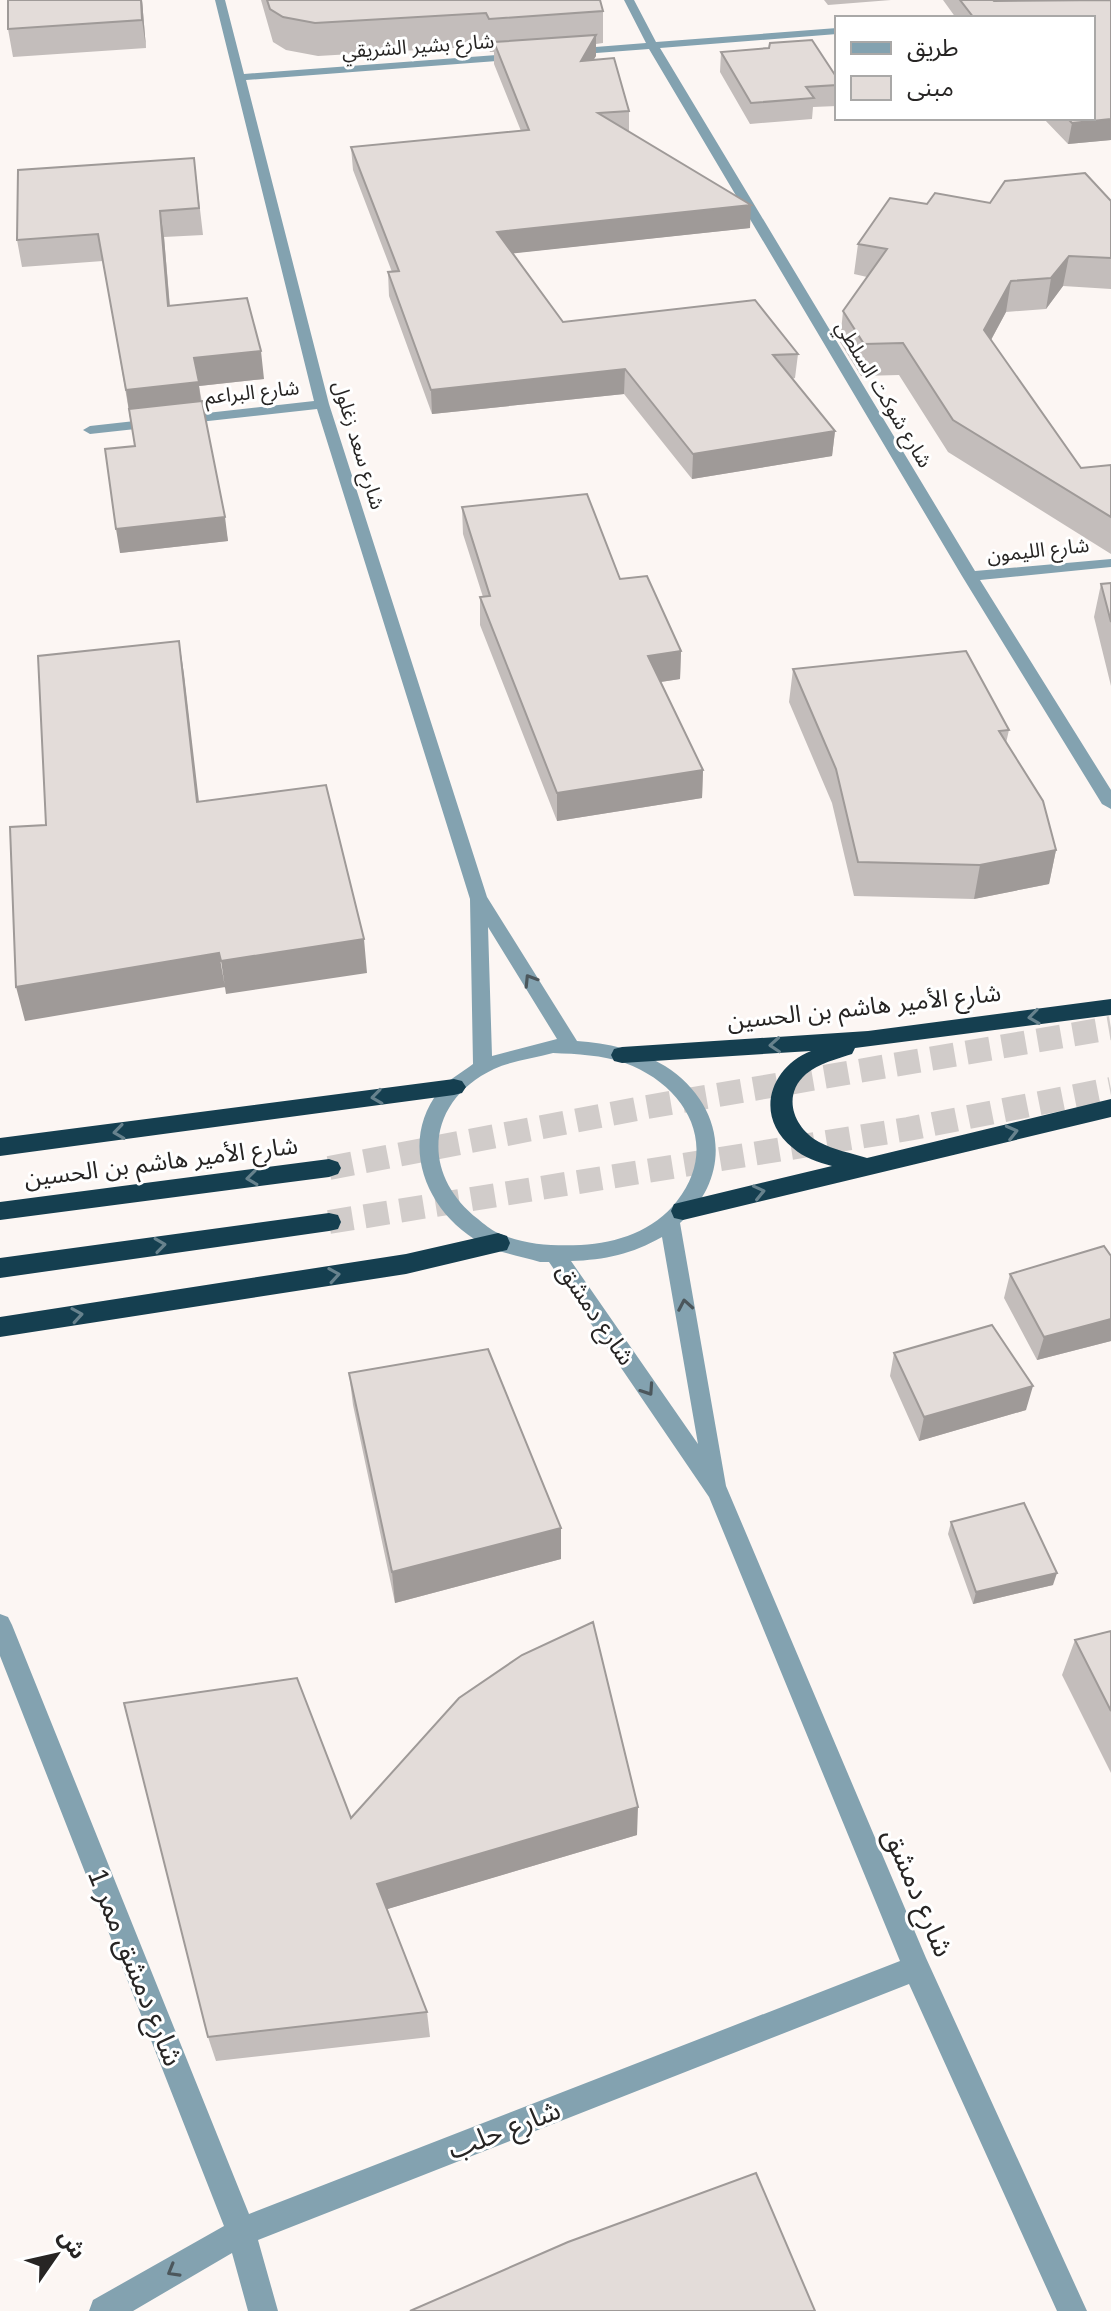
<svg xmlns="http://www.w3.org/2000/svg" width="1111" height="2311" font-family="Arial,'Noto Sans Arabic',sans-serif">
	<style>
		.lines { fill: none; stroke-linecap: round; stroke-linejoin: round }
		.highway-tunnel { stroke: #d1ccca; stroke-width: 24; stroke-dasharray: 24 12; stroke-linecap: butt }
		.minor { fill: #83a2b0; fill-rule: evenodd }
		.highway { fill: #153f50; fill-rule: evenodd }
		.wall { fill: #c3bdbb }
		.shaded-wall { fill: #9f9a98 }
		.building { fill: #e3dcd9; stroke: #9f9a98; stroke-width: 2 }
		.oneway { stroke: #4c575c }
		.oneway2 { stroke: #67828d }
		.labels { text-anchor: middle; stroke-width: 6; stroke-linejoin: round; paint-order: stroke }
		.far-street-label { font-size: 20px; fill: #272524; stroke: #fff }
		.street-label { font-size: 24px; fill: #272524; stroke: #fff }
		.near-street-label { font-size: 28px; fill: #272524; stroke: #fff }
	</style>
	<rect width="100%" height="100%" fill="#fcf6f3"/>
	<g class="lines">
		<!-- highway-tunnel -->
		<path class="highway-tunnel" d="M329,1168L647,1107L1111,1028
			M329,1222L908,1129L1111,1089"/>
		<!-- minor -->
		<path class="minor" d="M215,0H225L244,74L522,53L527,56L522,59L246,80L329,404L487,897L577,1041C607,1043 639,1050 665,1066C725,1104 734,1176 680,1223L726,1486L926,1958L1087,2311H1057L909,1984L258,2240L278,2311H248L232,2253L133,2311H89L93,2300L224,2226L0,1656V1614L8,1617L12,1625L249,2214L900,1961L709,1497L549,1262H540C521,1256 498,1253 481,1243C426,1213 398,1143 439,1091C447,1080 463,1072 473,1064L470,899L317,409L90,434L83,430L90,426L314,401ZM488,927L557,1039L492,1056ZM553,1053C577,1054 602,1055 625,1063C685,1085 721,1145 677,1201C654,1231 617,1243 581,1245C552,1246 525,1245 498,1233C491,1230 484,1224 478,1219C420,1174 426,1101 494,1069C512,1061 534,1058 553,1053ZM662,1237L698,1444L571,1261C605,1260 632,1254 662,1237Z
			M624,0H634L656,42L837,28V34L660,48L975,571L1111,559V567L980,580L1111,790V809L1102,804L962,576L649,49L570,55L565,52L570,49L646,43Z"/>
		<!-- highway -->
		<path class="highway" d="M1111,999V1015L855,1048L852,1054C837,1059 819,1063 806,1074C781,1096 794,1128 819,1142C834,1150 851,1153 867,1158L1111,1099V1117L683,1220L674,1218L671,1211L674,1204L832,1166C818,1162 804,1158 793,1148C754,1117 769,1068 811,1051L622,1063L614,1061L611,1055L614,1049L622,1047L868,1031Z
			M454,1079L462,1081L466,1087L462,1093L454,1095L0,1156V1138Z
			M329,1159L338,1162L341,1168L338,1174L329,1177L0,1220V1202Z
			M329,1213L338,1215L341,1222L338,1229L329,1231L0,1278V1258Z
			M498,1233L507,1236L510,1243L507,1250L406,1274L0,1337V1317L406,1254Z"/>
	</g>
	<!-- wall -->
	<path class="wall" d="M8,0H142L146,48L13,57L8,29Z
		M261,0H600L603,11V43L596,44V56L593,60L629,111V131L750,228L513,253L563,322L798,354L795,378L792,379L835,431L832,456L692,479L624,394L432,414L389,296L388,272H392L353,170L351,147L521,131L494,64V52H490L487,46L318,56L286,50L273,42Z
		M824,0H891L828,5Z
		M943,0H1111V140L1068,144L1043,118H1093V18H956Z
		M721,52L837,78V106L813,107L812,119L750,124L720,72Z
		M194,158L203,235L164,237L170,306L264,379L199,386L228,541L120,553L135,446L103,261L22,267L17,240Z
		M1111,201V289L1063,286L1046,309L1006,312L991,340L1081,468L1111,465V554L948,452L899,375L861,376L840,342L843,311L867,277L854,274L858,244L927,204Z
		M462,507L620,579L681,651L680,679L661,682L703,770L702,798L557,821L480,625V597H483L463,534Z
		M1111,583V686L1094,617L1101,584Z
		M793,669L1009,730L1006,743L1056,850L1049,884L974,899L854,896L832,803L789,702Z
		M1111,1256V1341L1037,1360L1004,1298L1010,1274Z
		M894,1353L1026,1410L919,1441L890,1376Z
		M349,1373L561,1559L395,1603L353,1405Z
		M951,1522L1053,1585L973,1604L948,1534Z
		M1111,1631V1773L1062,1675L1075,1640Z
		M351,1818L637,1835L387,1909L427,2012L430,2037L216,2061L208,2037Z"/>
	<!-- shaded-wall -->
	<path class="shaded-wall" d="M141,0H142L146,48L142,20Z
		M596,35V56L580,82L581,61Z
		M1111,119V140L1068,144L1072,123Z
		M751,205L750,228L498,255L497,232Z
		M160,211L164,237L172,334L168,306Z
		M1069,256L1063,286L1046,309L1051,278Z
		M1011,281L1006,312L979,362L984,330Z
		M261,351L264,379L199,386L202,410L130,418L126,390L194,358Z
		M625,369L624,394L432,414L431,390Z
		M835,431L832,456L692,479L693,454Z
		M225,517L228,541L120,553L116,529Z
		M179,641L184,674L203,836L197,802Z
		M681,651L680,679L647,684L648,656Z
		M703,770L702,798L557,821V793Z
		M1056,850L1049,884L974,899L980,865Z
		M364,939L367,973L226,994L221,961Z
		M219,953L225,987L25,1021L16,987Z
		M1111,1319V1341L1037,1360L1044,1337Z
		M1033,1386L1026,1410L919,1441L924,1417Z
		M561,1528V1559L395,1603L392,1572Z
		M1057,1573L1053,1585L973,1604L976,1592Z
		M638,1807L637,1835L381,1911L377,1884Z"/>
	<!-- building -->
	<path class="building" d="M8,0H141L142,20L8,29Z
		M267,0H600L603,11L489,19L486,13L315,23L283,17L270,9Z
		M960,0H993L994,1L1111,0V119L1072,123L1067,118H1093V18H974Z
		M596,35L581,61L614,58L629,111L598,113L751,205L497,232L563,322L755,300L798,354L773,355L835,431L693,454L625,369L431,390L388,272L399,271L351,147L529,130L494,42Z
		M812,40L837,78V85L806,87L814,98L751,103L721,52L769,48L770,43Z
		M194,158L199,208L160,211L168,306L247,298L261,351L194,358L199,382L126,390L98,234L17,240L18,170Z
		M1085,173L1111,201V258L1069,256L1051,278L1011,281L984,330L1081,468L1111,465V517L953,420L903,343L864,344L843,311L887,249L858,244L890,198L927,204L935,193L990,203L1005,181Z
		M202,401L225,517L116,529L105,449L135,446L129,409Z
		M587,494L620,579L647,576L681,651L648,656L703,770L557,793L480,597L490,596L462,507Z
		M1111,583V622L1101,584Z
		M179,641L197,802L326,785L364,939L221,961L219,953L16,987L10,827L46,825L38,656Z
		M966,651L1009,730L999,731L1043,801L1056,850L980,865L858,862L836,769L793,669Z
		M1104,1246L1111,1256V1319L1044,1337L1010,1274Z
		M992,1325L1033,1386L924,1417L894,1353Z
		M488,1349L561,1528L392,1572L349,1373Z
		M1024,1503L1057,1573L976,1592L951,1522Z
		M593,1622L638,1807L377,1884L427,2012L208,2037L124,1703L297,1678L351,1818L459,1698L522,1655Z
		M1111,1631V1711L1075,1640Z
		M756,2173L815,2311H410L568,2242Z"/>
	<!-- one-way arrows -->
	<defs><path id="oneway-chevron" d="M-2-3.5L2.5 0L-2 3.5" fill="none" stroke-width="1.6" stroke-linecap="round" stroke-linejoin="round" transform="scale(2)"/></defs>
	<g class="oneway">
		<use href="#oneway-chevron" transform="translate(530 980) rotate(-122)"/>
		<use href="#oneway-chevron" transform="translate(685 1305) rotate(-100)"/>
		<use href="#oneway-chevron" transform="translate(648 1390) rotate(56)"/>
		<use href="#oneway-chevron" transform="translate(173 2271) rotate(150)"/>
	</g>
	<g class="oneway2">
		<use href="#oneway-chevron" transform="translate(1034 1017) rotate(172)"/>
		<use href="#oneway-chevron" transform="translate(775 1045) rotate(176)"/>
		<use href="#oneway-chevron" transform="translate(377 1097) rotate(172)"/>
		<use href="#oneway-chevron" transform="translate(119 1132) rotate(172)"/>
		<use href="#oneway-chevron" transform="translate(1012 1132) rotate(-14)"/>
		<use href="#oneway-chevron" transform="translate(252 1178) rotate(173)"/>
		<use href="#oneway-chevron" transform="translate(759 1192) rotate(-13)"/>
		<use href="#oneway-chevron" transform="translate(160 1245) rotate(-8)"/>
		<use href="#oneway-chevron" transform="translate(334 1275) rotate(-9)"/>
		<use href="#oneway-chevron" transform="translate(77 1315) rotate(-9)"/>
	</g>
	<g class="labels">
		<!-- far-street labels -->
		<g class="far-street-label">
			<text transform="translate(418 46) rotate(-4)" y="7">شارع بشير الشريقي</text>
			<text transform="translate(252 392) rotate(-6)" y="7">شارع البراعم</text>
			<text transform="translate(884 394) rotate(59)" y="7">شارع شوكت السلطي</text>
			<text transform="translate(359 445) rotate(73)" y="7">شارع سعد زغلول</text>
			<text transform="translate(1038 550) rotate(-6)" y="7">شارع الليمون</text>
		</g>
		<!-- street labels -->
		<g class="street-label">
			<text transform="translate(864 1007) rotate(-6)" y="8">شارع الأمير هاشم بن الحسين</text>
			<text transform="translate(161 1162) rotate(-7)" y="8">شارع الأمير هاشم بن الحسين</text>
			<text transform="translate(596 1314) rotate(56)" y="8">شارع دمشق</text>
		</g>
		<!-- near-street labels -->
		<g class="near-street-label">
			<text transform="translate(919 1892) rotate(67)" y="10">شارع دمشق</text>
			<text transform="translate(136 1967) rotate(68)" y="10">شارع دمشق ممر 1</text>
			<text transform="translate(504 2129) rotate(-21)" y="10">شارع حلب</text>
		</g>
	</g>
	<!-- legend -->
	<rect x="835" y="16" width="260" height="104" fill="#ffffff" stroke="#a9a8a7" stroke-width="2"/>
	<rect x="851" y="42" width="40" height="12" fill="#83a2b0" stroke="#a9a8a7" stroke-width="2"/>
	<text x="907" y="56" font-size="24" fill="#272524">طريق</text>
	<rect x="851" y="76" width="40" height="24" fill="#e3dcd9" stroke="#a9a8a7" stroke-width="2"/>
	<text x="907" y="96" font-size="24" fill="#272524">مبنى</text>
	<!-- north arrow -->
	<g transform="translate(56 2255) rotate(56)" stroke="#ffffff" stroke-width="6" paint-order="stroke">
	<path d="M0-6L14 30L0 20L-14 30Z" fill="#272524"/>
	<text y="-12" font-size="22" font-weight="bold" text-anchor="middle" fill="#272524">ش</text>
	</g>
</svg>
